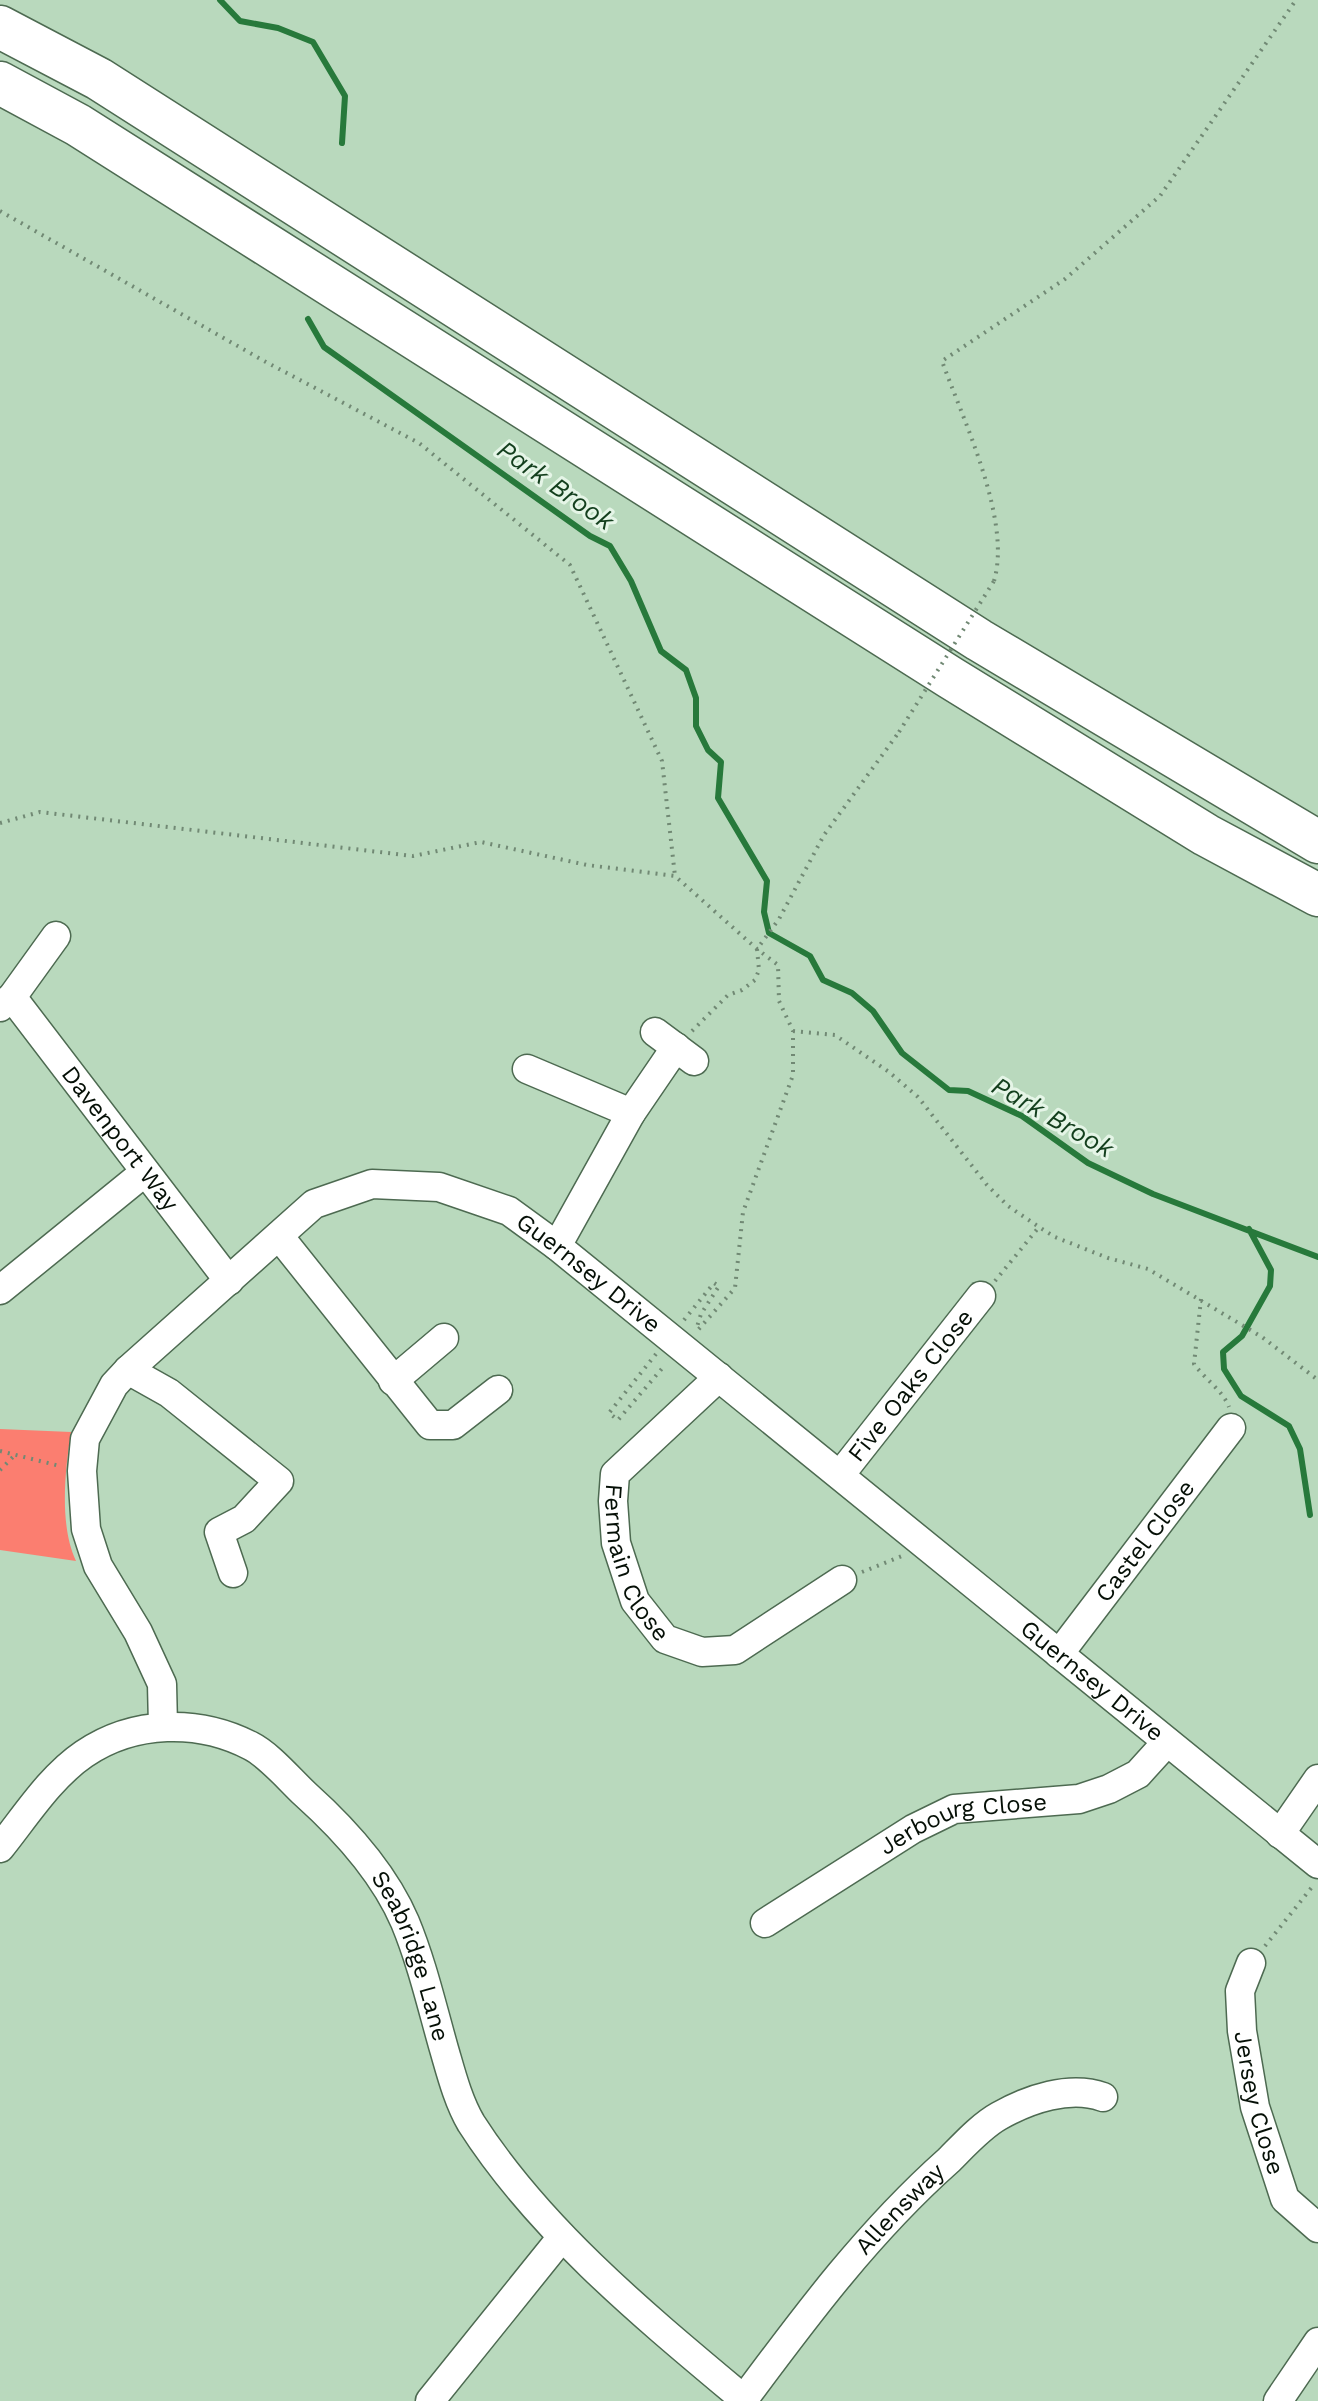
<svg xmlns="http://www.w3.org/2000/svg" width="1318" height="2401" font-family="'Work Sans',sans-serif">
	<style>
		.green { fill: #fb7e70 }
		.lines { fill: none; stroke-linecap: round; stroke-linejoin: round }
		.stream { stroke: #27793b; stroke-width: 6 }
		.minor-casing { stroke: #4d6a51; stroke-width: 31 }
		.highway-casing { stroke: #4d6a51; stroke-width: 45 }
		.path { stroke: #718974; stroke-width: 4; stroke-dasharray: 2 6; stroke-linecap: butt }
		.minor { stroke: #fff; stroke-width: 28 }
		.highway { stroke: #fff; stroke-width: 42 }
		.path-bridge { stroke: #718974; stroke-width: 4; stroke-dasharray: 2 6; stroke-linecap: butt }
		.labels { text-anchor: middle; stroke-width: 6; stroke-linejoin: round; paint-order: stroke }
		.street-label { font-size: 24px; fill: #050f06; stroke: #e5f5e7 }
		.water-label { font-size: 26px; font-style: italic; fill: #133f1d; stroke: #e5f5e7 }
	</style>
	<rect width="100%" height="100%" fill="#b9d9bd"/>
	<!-- green -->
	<path class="green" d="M0,1429L71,1432C65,1470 59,1525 76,1561L0,1550Z"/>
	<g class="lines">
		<!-- stream -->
		<path class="stream" d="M220,0L240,21L278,28L313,42L345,96L342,143
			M308,319L324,347L590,536L610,546L631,581L661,651L686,670L696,698V726L708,750L721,762L718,798L767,881L764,912L769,933L810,956L823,980L852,993L873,1011L902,1053L949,1090L968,1091L1022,1116L1088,1163L1153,1194L1318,1257
			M1249,1229L1271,1270L1270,1286L1242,1336L1223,1352L1224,1369L1241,1396L1289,1426L1300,1449L1310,1515"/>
		<defs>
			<g id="minor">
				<path id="s1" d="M12,997L229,1281"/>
				<path d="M0,1007L12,997L56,936"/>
				<path d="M655,1032L694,1061"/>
				<path d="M527,1069L631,1113"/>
				<path d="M279,1236L430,1425H453L498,1390"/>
				<path d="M557,1246L631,1113L676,1047"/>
				<path d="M0,1290L145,1172"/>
				<path d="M128,1370L169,1393L279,1481L244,1519L219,1532L233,1573"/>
				<path id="s2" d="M719,1377L615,1474L613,1501L616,1543L635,1601L665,1639L702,1652L735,1650L842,1580"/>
				<path d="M393,1381L444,1338"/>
				<path id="s3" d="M840,1475L981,1296"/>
				<path id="s4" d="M1059,1654L1231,1428"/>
				<path id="s5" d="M163,1726L162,1684L138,1632L98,1566L86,1529L82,1471L85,1439L114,1385L128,1370L314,1204L372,1184L439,1187L509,1211L557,1246L1318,1864"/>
				<path d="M1280,1834L1318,1779"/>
				<path id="s6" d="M0,1848C25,1817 50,1777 84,1754C134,1720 199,1719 251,1746C269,1755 290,1780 305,1794C344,1829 384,1873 405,1922C422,1963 432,2007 444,2049C451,2073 458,2101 471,2123C540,2231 648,2319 746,2401"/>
				<path id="s7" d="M765,1923L913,1829L954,1809L1079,1799L1109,1789L1138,1774L1167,1742"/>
				<path id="s8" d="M1251,1963L1240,1991L1242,2031L1255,2107L1285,2199L1318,2228"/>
				<path id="s9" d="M744,2399C807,2314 869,2231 949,2160C964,2145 981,2126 999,2116C1029,2099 1070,2085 1103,2097"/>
				<path d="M430,2401L562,2237"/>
				<path d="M1278,2401L1318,2342"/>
			</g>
			<path id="highway" d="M0,27L99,79L979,640L1318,842
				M0,83L78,125L951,678L1206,835L1318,895"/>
		</defs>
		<!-- minor casing -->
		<use href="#minor" class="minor-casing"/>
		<!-- highway casing -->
		<use href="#highway" class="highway-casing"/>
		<!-- path -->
		<path class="path" d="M0,211L264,361L419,443L570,565L662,761L675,876
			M994,581C1012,520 963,420 942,361L1065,279L1160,196L1296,0
			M0,823L40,812L413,856L481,842L587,865L675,876L757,949L778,965L779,1001L793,1031V1075L743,1212L735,1288L697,1331
			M692,1031L728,995L742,990L755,980L759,970L757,949L779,919L824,835L899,732
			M793,1031L835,1035L889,1072L918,1097L987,1185L1008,1206L1039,1227L1055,1237L1108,1258L1148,1269L1262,1337L1318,1380
			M995,1281L1039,1227
			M1201,1299L1194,1364C1205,1379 1223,1391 1229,1407
			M684,1320L714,1283L719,1286L701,1314L696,1330
			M656,1354L609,1413L618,1420L665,1365
			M0,1451L60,1466
			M0,1470L15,1455
			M862,1572L902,1556
			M1265,1946L1312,1887"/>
		<!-- minor -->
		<use href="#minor" class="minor"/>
		<!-- highway -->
		<use href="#highway" class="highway"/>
		<!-- path-bridge -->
		<path class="path-bridge" d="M899,732L994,581"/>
	</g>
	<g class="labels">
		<!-- street labels -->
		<g class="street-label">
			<text dy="8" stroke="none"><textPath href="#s1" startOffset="178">Davenport Way</textPath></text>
			<text dy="8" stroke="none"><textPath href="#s5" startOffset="940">Guernsey Drive</textPath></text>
			<text dy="8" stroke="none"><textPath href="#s3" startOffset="114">Five Oaks Close</textPath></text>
			<text dy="8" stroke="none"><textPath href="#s4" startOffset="142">Castel Close</textPath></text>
			<text dy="8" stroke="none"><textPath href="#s2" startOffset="236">Fermain Close</textPath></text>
			<text dy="8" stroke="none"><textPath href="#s5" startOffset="1588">Guernsey Drive</textPath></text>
			<text dy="8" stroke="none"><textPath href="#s7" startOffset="226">Jerbourg Close</textPath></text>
			<text dy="8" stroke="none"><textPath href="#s6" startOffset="572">Seabridge Lane</textPath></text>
			<text dy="8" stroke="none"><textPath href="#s8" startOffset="144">Jersey Close</textPath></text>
			<text dy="8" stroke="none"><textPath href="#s9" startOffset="246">Allensway</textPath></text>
		</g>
		<!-- water labels -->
		<g class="water-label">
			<text transform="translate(556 485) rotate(35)" y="9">Park Brook</text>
			<text transform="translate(1053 1117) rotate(30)" y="9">Park Brook</text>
		</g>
	</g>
</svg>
